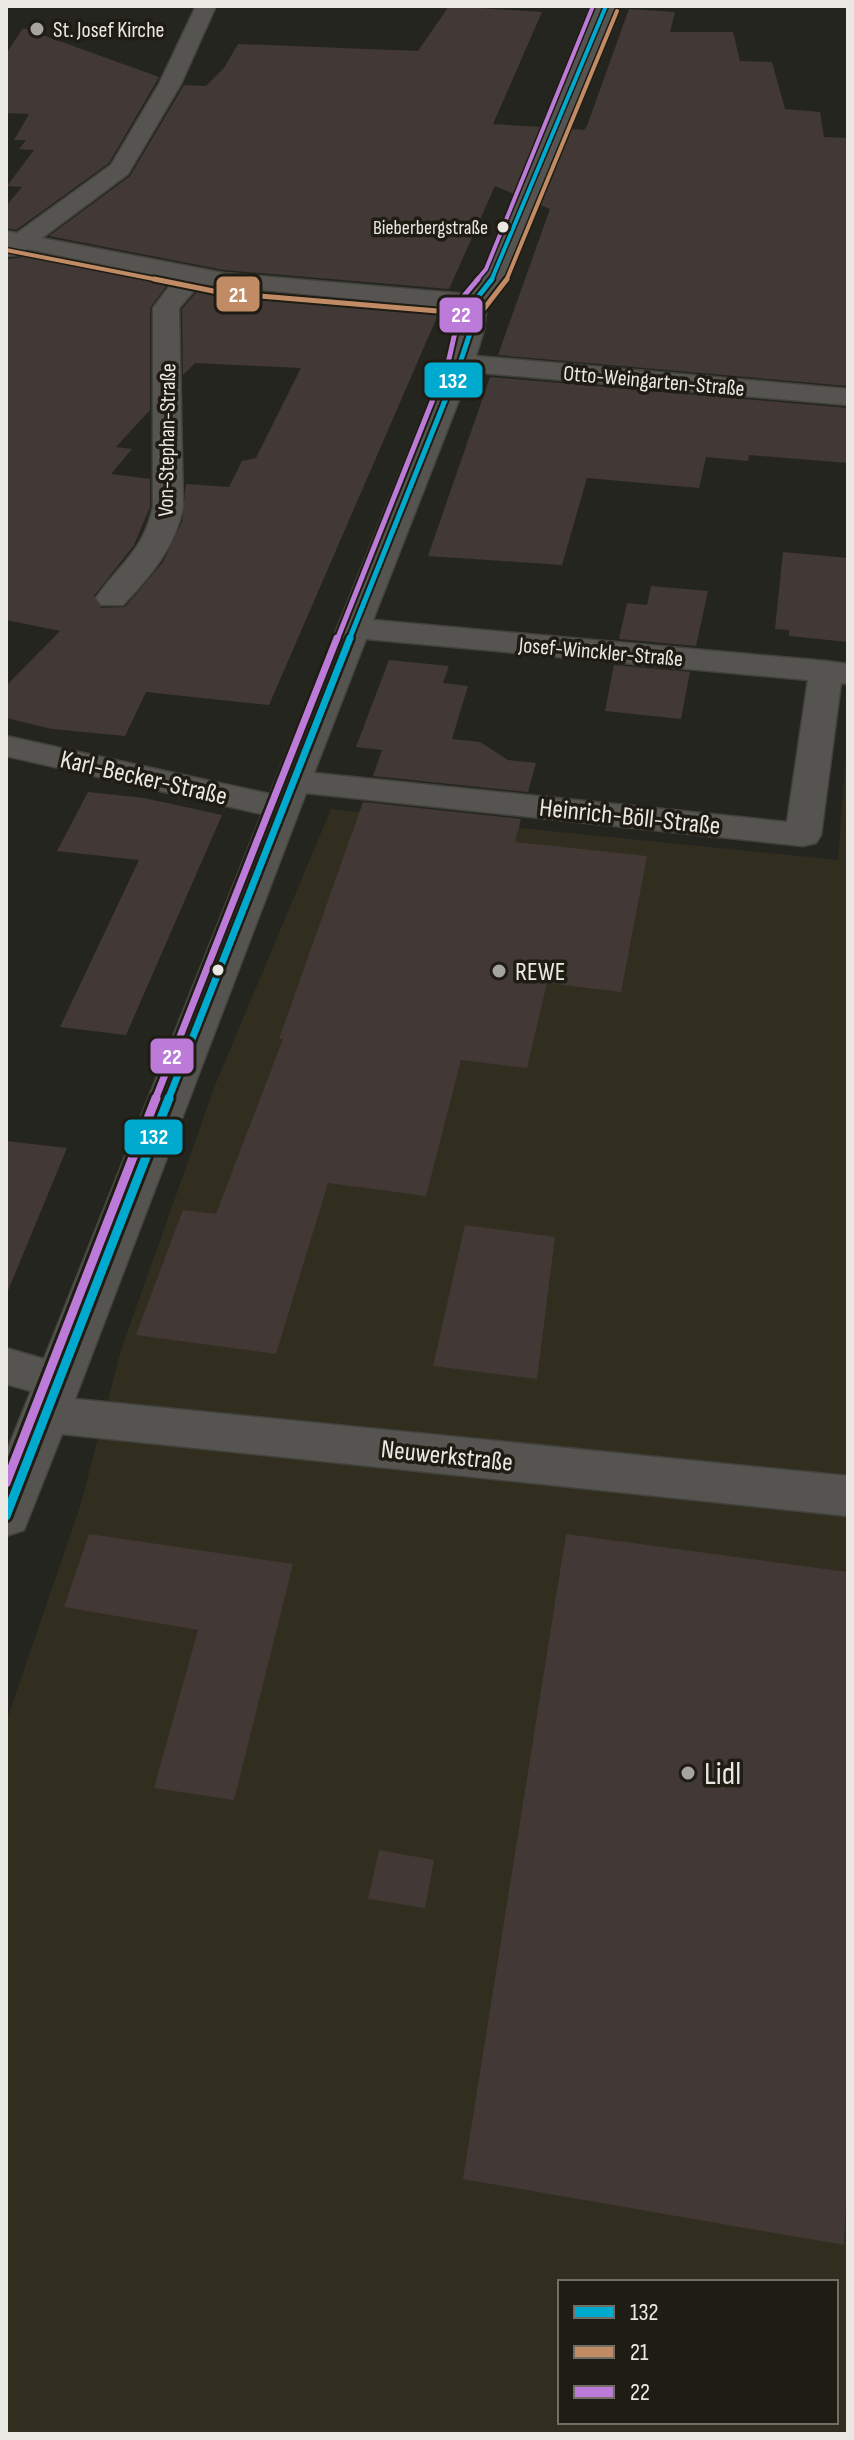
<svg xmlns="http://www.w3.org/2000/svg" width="854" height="2440" font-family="'Sofia Sans Condensed',sans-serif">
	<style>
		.built { fill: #312e20; fill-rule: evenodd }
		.building { fill: #423835 }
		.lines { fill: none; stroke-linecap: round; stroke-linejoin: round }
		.minor-casing { stroke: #42423d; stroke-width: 3 }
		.minor { fill: #555450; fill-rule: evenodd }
		.bus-1-far3-casing { stroke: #1f1c14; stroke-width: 7 }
		.bus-1-far2-casing { stroke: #1f1c14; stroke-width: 9 }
		.bus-1-far1-casing { stroke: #1f1c14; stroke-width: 12 }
		.bus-1-casing { stroke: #1f1c14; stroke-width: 15 }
		.bus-2-far1-casing { stroke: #1f1c14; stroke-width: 7 }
		.bus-2-casing { stroke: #1f1c14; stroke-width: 9 }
		.bus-3-far3-casing { stroke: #1f1c14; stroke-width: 7 }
		.bus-3-far2-casing { stroke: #1f1c14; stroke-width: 9 }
		.bus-3-far1-casing { stroke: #1f1c14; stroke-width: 12 }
		.bus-3-casing { stroke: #1f1c14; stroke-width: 15 }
		.bus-1-far3 { stroke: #00a9ce; stroke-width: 4 }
		.bus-1-far2 { stroke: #00a9ce; stroke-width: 5 }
		.bus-1-far1 { stroke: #00a9ce; stroke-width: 7 }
		.bus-1 { stroke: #00a9ce; stroke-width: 9 }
		.bus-2-far1 { stroke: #c18c65; stroke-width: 4 }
		.bus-2 { stroke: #c18c65; stroke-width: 5 }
		.bus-3-far3 { stroke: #bd7bd9; stroke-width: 4 }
		.bus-3-far2 { stroke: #bd7bd9; stroke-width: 5 }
		.bus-3-far1 { stroke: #bd7bd9; stroke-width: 7 }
		.bus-3 { stroke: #bd7bd9; stroke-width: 9 }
		.poi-dot { fill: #a5a49e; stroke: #1f1c14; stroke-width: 3 }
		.bus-dot { fill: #eae8e2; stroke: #1f1c14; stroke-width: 3 }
		.labels { text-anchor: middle; stroke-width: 7; stroke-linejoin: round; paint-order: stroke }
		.far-bus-label { font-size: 20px; fill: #eae8e2; stroke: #1f1c14; text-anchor: end }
		.far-poi-label { font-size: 22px; fill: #eae8e2; stroke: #1f1c14; text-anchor: start }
		.far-street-label { font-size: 22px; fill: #eae8e2; stroke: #1f1c14 }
		.street-label { font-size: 26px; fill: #eae8e2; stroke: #1f1c14 }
		.poi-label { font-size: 26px; fill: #eae8e2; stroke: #1f1c14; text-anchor: start }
		.near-poi-label { font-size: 32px; fill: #eae8e2; stroke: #1f1c14; text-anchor: start }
		.line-badge { stroke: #1f1c14; stroke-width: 3 }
		.badge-label { font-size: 22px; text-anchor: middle; font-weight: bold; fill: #fff }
	</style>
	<rect width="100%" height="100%" fill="#252520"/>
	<!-- built -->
	<path class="built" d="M848,727V2434H6V1722L80,1507L121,1350L216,1083L331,809L838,860ZM560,2282H836V2422H560Z"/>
	<!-- building -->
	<path class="building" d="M449,6L542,12L493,124L542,127L514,194L495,186L449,289L224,270L49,236L130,176L184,85L206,86L224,68L238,44L418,51Z
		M629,9L675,12L670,32H733L740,61L772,62L785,109L820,112L824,137L848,138V386L498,355L550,209L540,205L570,129L584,130L587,126Z
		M23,28L159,77L109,163L16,230L6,228V206L22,187L7,186L34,150L19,149L26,140H14L29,114L6,113V54Z
		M28,252L170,281L150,308V410L116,447L132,449L111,474L150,479V507L134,545L94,596L101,608L125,607L163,562L182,522L186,484L229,487L242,461L256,458L301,368L195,363L183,375L182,309L201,287L440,310L269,705L146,692L125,736L52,729L6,718V686L60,631L6,620V259L19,258Z
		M490,377L848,408V463L749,455L748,461L706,457L699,488L587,478L562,565L428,556Z
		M783,552L848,558V642L789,636V630L775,629Z
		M651,586L708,591L696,646L619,639L627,603L647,605Z
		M389,660L449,666L443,683L468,686L452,739L480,742L508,760L536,763L528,792L373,776L382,750L356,747Z
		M614,665L690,672L681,719L605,711Z
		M88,792L144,798L222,815L126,1035L60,1027L139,860L57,851Z
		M363,802L521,819L515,842L647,856L621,992L547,983L527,1068L461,1060L426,1196L328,1183L276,1354L136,1335L183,1210L216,1214L283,1039H279Z
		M6,1141L67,1148L7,1293H6Z
		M465,1225L555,1237L537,1379L433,1366Z
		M89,1534L293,1564L234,1800L154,1788L198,1630L64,1607Z
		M566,1534L848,1572V2146L844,2245L463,2179Z
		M379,1850L434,1860L425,1908L368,1899Z"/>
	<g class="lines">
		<defs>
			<path id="minor" d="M196,6H216L181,84L128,174L42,238L224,273L467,294L484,273L596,6H616L509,275L487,303L484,330L476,356L848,389V405L470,372L373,620L826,661L848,664V684L841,683L821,835L816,843L803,846L306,793L75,1399L848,1476V1516L62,1434L24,1530L6,1536V1453L31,1391L6,1384V1348L44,1359L262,814L6,756V736L270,794L458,330L460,309L200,284L179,308L183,507C175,548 151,575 123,605H101L96,598C120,563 143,552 153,507V308L175,279L27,249L19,255L6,256V231L17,233L111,165L159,84ZM366,639L808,680L787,822L314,773Z"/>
		</defs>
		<!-- minor casing -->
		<use href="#minor" class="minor-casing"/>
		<!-- minor -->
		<use href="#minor" class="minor"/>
		<defs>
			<path id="bus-1-far3" d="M491,281L606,6"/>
			<path id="bus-1-far2" d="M349,640L460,363L471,330L474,302L492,279"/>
			<path id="bus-1-far1" d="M168,1100L350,638"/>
			<path id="bus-1" d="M6,1516L169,1098"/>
			<path id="bus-2-far1" d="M6,250L164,281
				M506,281L617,11"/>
			<path id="bus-2" d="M154,279L223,293L473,314
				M483,310L507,279"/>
			<path id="bus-3-far3" d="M476,281L486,269L593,6"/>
			<path id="bus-3-far2" d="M337,640L449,359L463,297L478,279"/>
			<path id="bus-3-far1" d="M155,1100L337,638"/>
			<path id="bus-3" d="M6,1483L156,1098"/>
		</defs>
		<!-- bus-1-far3 casing -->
		<use href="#bus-1-far3" class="bus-1-far3-casing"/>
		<!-- bus-1-far2 casing -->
		<use href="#bus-1-far2" class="bus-1-far2-casing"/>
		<!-- bus-1-far1 casing -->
		<use href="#bus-1-far1" class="bus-1-far1-casing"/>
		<!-- bus-1 casing -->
		<use href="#bus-1" class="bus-1-casing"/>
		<!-- bus-2-far1 casing -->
		<use href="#bus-2-far1" class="bus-2-far1-casing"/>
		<!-- bus-2 casing -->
		<use href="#bus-2" class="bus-2-casing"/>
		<!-- bus-3-far3 casing -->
		<use href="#bus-3-far3" class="bus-3-far3-casing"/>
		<!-- bus-3-far2 casing -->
		<use href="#bus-3-far2" class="bus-3-far2-casing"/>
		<!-- bus-3-far1 casing -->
		<use href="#bus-3-far1" class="bus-3-far1-casing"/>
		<!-- bus-3 casing -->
		<use href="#bus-3" class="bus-3-casing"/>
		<!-- bus-1-far3 -->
		<use href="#bus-1-far3" class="bus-1-far3"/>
		<!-- bus-1-far2 -->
		<use href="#bus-1-far2" class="bus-1-far2"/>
		<!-- bus-1-far1 -->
		<use href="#bus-1-far1" class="bus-1-far1"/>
		<!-- bus-1 -->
		<use href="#bus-1" class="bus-1"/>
		<!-- bus-2-far1 -->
		<use href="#bus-2-far1" class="bus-2-far1"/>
		<!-- bus-2 -->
		<use href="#bus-2" class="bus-2"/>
		<!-- bus-3-far3 -->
		<use href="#bus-3-far3" class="bus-3-far3"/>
		<!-- bus-3-far2 -->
		<use href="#bus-3-far2" class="bus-3-far2"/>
		<!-- bus-3-far1 -->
		<use href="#bus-3-far1" class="bus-3-far1"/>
		<!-- bus-3 -->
		<use href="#bus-3" class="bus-3"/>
	</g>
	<!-- markers -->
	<g class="poi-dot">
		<circle cx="37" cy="29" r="8"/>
		<circle cx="499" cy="971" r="8"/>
		<circle cx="688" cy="1773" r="8"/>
	</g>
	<g class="bus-dot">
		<circle cx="503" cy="227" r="7"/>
		<circle cx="218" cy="970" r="7"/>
	</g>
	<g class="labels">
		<!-- far-bus labels -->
		<g class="far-bus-label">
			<text x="488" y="234">Bieberbergstraße</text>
		</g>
		<!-- far-poi labels -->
		<g class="far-poi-label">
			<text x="53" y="37">St. Josef Kirche</text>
		</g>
		<!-- far-street labels -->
		<g class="far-street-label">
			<text transform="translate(654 380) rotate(5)" y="8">Otto-Weingarten-Straße</text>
			<text transform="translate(166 440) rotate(-89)" y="8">Von-Stephan-Straße</text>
			<text transform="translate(601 651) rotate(5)" y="8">Josef-Winckler-Straße</text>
		</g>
		<!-- street labels -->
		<g class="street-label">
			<text transform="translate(144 777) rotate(13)" y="9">Karl-Becker-Straße</text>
			<text transform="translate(630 816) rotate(6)" y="9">Heinrich-Böll-Straße</text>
			<text transform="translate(447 1455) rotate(6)" y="9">Neuwerkstraße</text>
		</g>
		<!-- poi labels -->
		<g class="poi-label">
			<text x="515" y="980">REWE</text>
		</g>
		<!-- near-poi labels -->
		<g class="near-poi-label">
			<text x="704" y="1784">Lidl</text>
		</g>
	</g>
	<g class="line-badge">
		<rect x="215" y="275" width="46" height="38" rx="8" fill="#c18c65"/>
		<rect x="438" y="296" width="46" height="38" rx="8" fill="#bd7bd9"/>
		<rect x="423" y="361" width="61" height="38" rx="8" fill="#00a9ce"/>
		<rect x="149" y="1037" width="46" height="38" rx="8" fill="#bd7bd9"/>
		<rect x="123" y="1118" width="61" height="38" rx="8" fill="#00a9ce"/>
	</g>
	<g class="badge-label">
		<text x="238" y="302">21</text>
		<text x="461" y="322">22</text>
		<text x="453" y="388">132</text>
		<text x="172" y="1064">22</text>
		<text x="154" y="1144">132</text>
	</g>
	<!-- border -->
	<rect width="854" height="2440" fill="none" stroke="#eae8e2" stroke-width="16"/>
	<!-- legend -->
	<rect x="558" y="2280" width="280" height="144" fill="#1f1c14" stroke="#706e66" stroke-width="2"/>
	<rect x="574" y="2306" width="40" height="12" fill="#00a9ce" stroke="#706e66" stroke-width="2"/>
	<text x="630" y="2320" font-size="24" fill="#eae8e2">132</text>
	<rect x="574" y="2346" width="40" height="12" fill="#c18c65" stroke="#706e66" stroke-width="2"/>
	<text x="630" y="2360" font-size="24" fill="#eae8e2">21</text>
	<rect x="574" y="2386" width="40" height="12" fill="#bd7bd9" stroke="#706e66" stroke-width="2"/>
	<text x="630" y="2400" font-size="24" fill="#eae8e2">22</text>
</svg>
